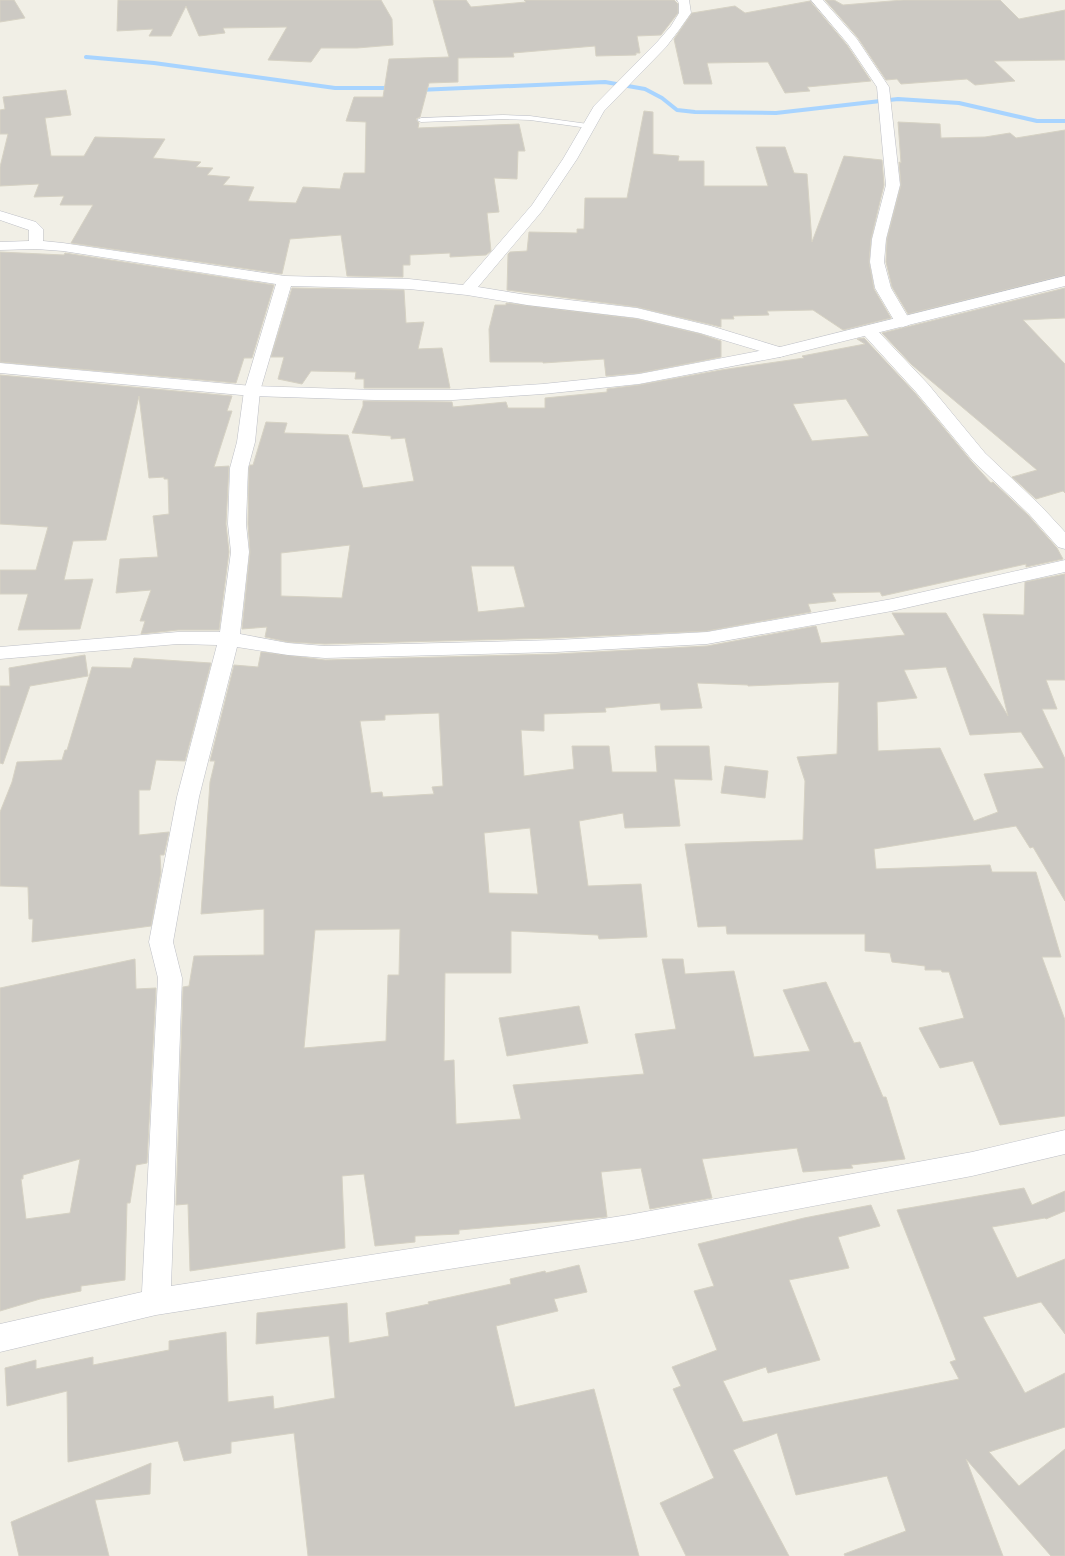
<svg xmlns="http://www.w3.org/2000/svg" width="1065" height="1556" font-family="'PT Sans',sans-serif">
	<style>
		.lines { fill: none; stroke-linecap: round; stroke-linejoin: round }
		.stream { stroke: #a8d4ff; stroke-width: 4 }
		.building { fill: #ccc9c3; stroke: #d6d2c4; fill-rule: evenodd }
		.service-casing { stroke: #bdbfc6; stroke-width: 1 }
		.minor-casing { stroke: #bdbfc6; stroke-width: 1 }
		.tertiary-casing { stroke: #bdbfc6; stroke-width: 1 }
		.service { fill: #fff; fill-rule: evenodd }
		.minor { fill: #fff; fill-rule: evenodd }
		.tertiary { fill: #fff; fill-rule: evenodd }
	</style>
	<rect width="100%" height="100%" fill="#f1efe6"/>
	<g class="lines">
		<!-- stream -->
		<path class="stream" d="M86,57L154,63L335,88H394
			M418,90L605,82L645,89L662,98L677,110L695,112L776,113L898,99L959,103L1037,121H1065"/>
	</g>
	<!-- building -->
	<path class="building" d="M0,0H14L25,18L0,22Z
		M118,0H381L392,19L393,45L357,48H321L311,62L268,60L287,27L223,28L225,33L199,36L186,6L171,36H149L153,29L117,31Z
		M433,0H466L471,7L526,2L524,0H674L678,4V13L661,35L637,36L640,53H636V55L596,56L595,46L513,53L514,57L458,58V82L429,83L420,117L416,119L419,123L418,128L519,124L525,151H518L517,179L494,178L499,212L487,213L491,251L486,255L450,257V253L410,255V265H403V277L347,276L341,235L290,239L282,274L71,243L93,205H60L64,196L34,197L39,184L0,186V167L8,134H0V110L5,109L3,97L66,90L71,115L45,118L51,156H84L95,137L165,139L153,158L201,162L196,167L213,168L207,175L230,177L223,185L254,187L248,201L296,203L303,187L340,189L344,173H365L366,122L346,121L354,97H383L389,59L449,57Z
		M825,0H834L843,5L903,0H1000L1019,19L1065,10V60L994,61L1015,81L975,85L967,79L901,84L897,79L886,80L858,38Z
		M810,1L847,45L871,81L807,87L810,91L785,93L768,62L707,63L712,84H684L674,39L692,13L735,6L745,13Z
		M644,111L653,112V154L679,156L678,161H704V186H768L756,147H785L794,173L807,174L812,242L844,156L882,160L884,185L871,239L869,262L874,289L891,318L843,330L813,310L767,311L769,315L733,316L734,319H721V327L637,307L507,290L508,254L510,252L527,251L529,232L577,233V229H584L585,198H627Z
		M898,122L940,124L941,138L985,137L1010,133L1016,138L1065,130V275L908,314L892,287L886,262L887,239L901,185L899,162L901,163Z
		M0,252L64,255L65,253L274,285L252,358H244L236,383L0,362Z
		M292,288L404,290L406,323L424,322L418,349L442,348L450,388H364V379H355L356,372L311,371L302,384L278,379L284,357H271Z
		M1065,288V318L1023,320L1065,364V493L1063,491L1036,499L1012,477L1037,470L912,365L882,333Z
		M506,303L637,319L700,334L721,341V357L639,373L606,376L604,359L543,363V362H490L489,329L495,305H506Z
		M864,338L915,393L972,462L991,483L993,482L1028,515L1057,548L1063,559L1026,567V564L882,596L880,592L832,593L836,601L808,604L811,612L707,631L556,638L325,644L288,642L265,637L267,627L242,629L250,552L248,524L249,468L250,465H253L266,422L287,423L284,433L348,435L363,488L414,481L405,438L391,439V436L352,433L363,406V401L452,402L453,407L506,402L508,408H545V398L607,392V389L639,385L721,370L804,358L802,356L865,344L857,339ZM846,399L869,436L812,441L793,404ZM350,545L342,598L281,596V553ZM471,566H514L525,607L478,612Z
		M0,375L232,396L227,411H232L214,467L229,466L226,524L229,552L219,630H178L141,634L145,621H140L151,590L116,593L120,559L158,557L153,516L169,514L168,479H164V477L149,478L139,396L106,540L73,541L64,580L93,579L80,629L18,630L28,594H0V570H36L48,527L0,524Z
		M1065,574V680H1046L1057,709H1042L1065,759V901L1033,847L1030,848L1016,826L874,849L876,869L990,865L992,872H1036L1061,957H1042L1065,1020V1116L1000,1125L973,1061L940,1068L919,1028L964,1018L949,972H942L941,970H925V966L892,962L890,953L865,951V934H727L726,926L698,927L685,844L803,840L805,781L797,757L837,754L839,682L748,686V685L697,683L702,708L661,710L660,703L605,708L606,712L544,714V731L521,730L524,776L574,769L572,746H609L612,772H657L655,746H709L712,780L674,779L680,826L625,828L623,813L579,821L588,886L641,884L647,937L599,939L598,935L511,931V973H445L444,1061L454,1060L456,1124L521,1119L513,1085L644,1074L635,1034L676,1029L662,959H683L685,974L734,971L754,1057L810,1051L783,990L826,982L854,1043L860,1042L883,1097H886L905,1159L851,1165L853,1168L803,1172L797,1148L702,1159L712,1198L650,1209L641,1168L601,1172L607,1217L459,1230V1234L415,1236V1242L375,1246L364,1174L342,1176L345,1248L190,1271L188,1204L176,1205L183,987L189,986L194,956L264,955V909L201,914L210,782L215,761H210L234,665L258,667L261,652L325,660L556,654L707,646L816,626L821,643L905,635L892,613H946L1008,716L983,614L1024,615L1025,582ZM946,667L970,735L1021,732L1044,768L984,774L998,812L974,821L940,748L878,751L877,702L917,698L904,670ZM439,713L443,786L432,787L434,794L383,797L382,792L371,793L360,721L385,720V715ZM530,828L538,894L489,893L484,833ZM400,929L399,975H388L386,1041L304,1048L315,930Z
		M85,655L88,676L30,686L3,764L0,763V686H10L9,668Z
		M134,658L211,663L185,761L156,760L150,790H139V835L169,832L164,855H160L161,872L151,926L32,942L33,919H29L28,887L0,886V812L12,782L17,762L62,760L65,750H67L92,667L131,668Z
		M725,766L768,771L765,798L721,793Z
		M135,959L136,989L156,988L147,1163L136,1165L130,1203H127L125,1280L81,1286V1291L40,1299L0,1311V988ZM80,1159L70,1213L26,1219L21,1179H23V1175Z
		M579,1006L588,1043L507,1056L499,1018Z
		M1024,1188L1032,1205L1065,1191V1211L1046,1219L1045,1218L992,1227L1017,1278L1065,1259V1334L1041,1302L983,1317L1025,1393L1065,1373V1427L989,1452L1019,1486L1065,1449V1556H1051L966,1459L1003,1556H845L844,1554L906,1531L887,1476L796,1495L777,1433L733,1450L789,1556H686L660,1503L714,1478L673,1389L681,1386L672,1367L717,1350L694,1291L714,1286L698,1244L804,1218L871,1205L880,1226L838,1237L849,1268L789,1280L820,1360L768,1373L766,1367L723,1381L743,1422L959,1379L950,1362L956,1360L897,1210Z
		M579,1265L587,1292L554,1299L558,1311L496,1326L515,1407L594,1389L639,1556H308L294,1433L231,1442V1453L184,1461L178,1441L68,1462L67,1391L7,1406L5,1368L36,1360V1369L93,1357V1365L169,1350V1341L226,1332L228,1402L273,1396L274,1409L335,1398L329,1336L256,1344L257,1313L347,1303L349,1343L389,1336L386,1313L429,1304L428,1302L511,1284L510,1279L545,1271L546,1273Z
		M151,1463L150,1494L95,1500L109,1556H19L11,1522Z"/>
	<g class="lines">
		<defs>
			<path id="service" d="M503,115L530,116L588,124L592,126L588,128L530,120L503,119L421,122L417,120L421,118Z"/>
			<path id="minor" d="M677,0H689L691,13L679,30L666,47L604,111L577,159L542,211L478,287L527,295L637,308L711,326L786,349L788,352L786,355L780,357L700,333L637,318L527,305L467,295L409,289L291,286L260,391L255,442L248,468L246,524L249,552L240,634L288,643L325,646L556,640L707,632L892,599L1065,560V572L892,611L707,644L556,652L325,658L288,655L237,647L199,797L173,942L182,978L171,1286L628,1215L972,1152L1065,1130V1154L972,1176L628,1241L156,1315L0,1352V1324L142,1292L158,978L149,942L177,797L217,645L178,644L0,659V647L178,632H220L231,552L228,524L230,468L237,442L244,391L276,284L63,251L36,249L0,250V242L29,241V230L0,220V211L36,222L43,229V241L63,243L285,276L409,279L463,285L532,205L563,159L594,106L658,41L671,26L679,13V3Z
				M811,0H823L857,39L889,87L900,185L886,239L884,262L891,288L911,322L909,325L903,327L897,325L895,322L875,288L870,262L872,239L886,185L877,87L848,44Z
				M869,326L875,328L928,384L985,453L1041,506L1065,532V549L1058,547L1029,514L973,461L916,392L863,334L861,331L863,328Z"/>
			<path id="tertiary" d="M1065,276V286L780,357L639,384L543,394L453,400H375L252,396L0,373V363L252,386L375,390H453L543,384L639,374L780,347Z"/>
		</defs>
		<!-- service casing -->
		<use href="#service" class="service-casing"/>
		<!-- minor casing -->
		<use href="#minor" class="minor-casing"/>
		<!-- tertiary casing -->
		<use href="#tertiary" class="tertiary-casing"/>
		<!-- service -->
		<use href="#service" class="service"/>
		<!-- minor -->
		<use href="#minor" class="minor"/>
		<!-- tertiary -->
		<use href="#tertiary" class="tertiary"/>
	</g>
</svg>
